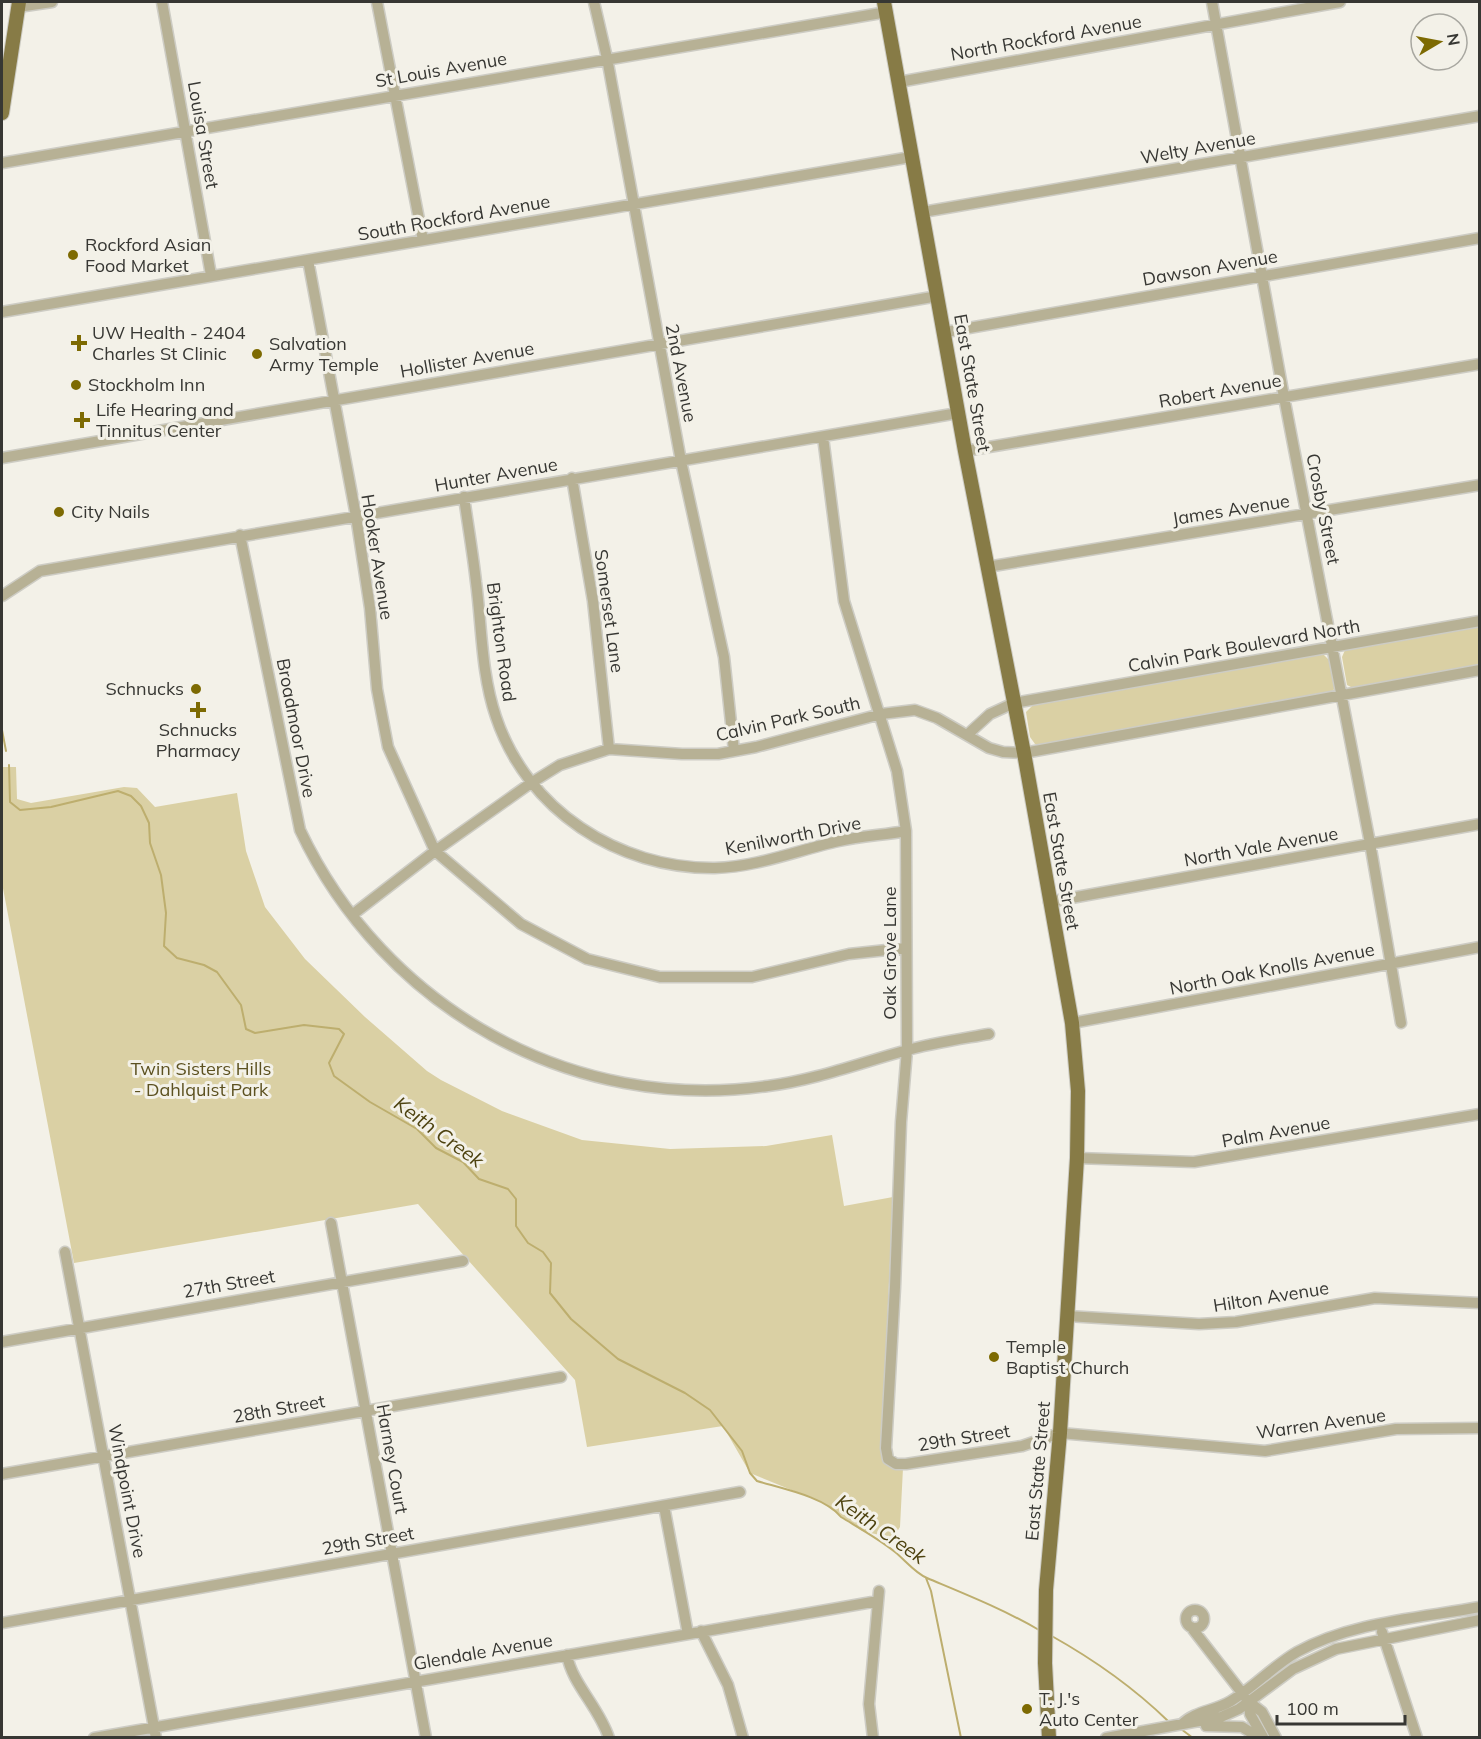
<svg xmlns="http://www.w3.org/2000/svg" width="1481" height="1739" font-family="Mulish,sans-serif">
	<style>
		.green { fill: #dad0a4 }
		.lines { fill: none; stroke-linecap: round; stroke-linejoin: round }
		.stream { stroke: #bdae6e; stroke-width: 2 }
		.minor-casing { stroke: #cdccc4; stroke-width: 13 }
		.major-casing { stroke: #cdccc4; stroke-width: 16 }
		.minor { stroke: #b7b195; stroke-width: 10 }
		.major { stroke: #877b46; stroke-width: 14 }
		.poi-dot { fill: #7d6a02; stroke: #f3f1e8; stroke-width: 2 }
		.labels { text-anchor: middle; stroke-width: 6; stroke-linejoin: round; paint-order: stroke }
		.street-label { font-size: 18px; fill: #373733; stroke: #f3f1e8 }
		.poi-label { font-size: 18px; fill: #373733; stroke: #f3f1e8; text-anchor: start }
		.park-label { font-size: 18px; fill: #5c5120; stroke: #f3f1e8 }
		.water-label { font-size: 20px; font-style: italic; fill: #4e4310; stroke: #f3f1e8 }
	</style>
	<rect width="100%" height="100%" fill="#f3f1e8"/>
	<!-- green -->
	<path class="green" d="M1479,625V666L1353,688L1347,685L1342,657L1345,650Z
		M1322,653L1330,661L1335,688L1331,693L1042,744H1035L1030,737L1026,712L1033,705Z
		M3,767H16L17,799L31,803L124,787L137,788L155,807L237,793L246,851L265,907L305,959L365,1017L427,1071L441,1080L502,1111L582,1140L670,1149L766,1146L832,1135L844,1206L893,1197L881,1451L885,1463L903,1468L900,1527L893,1538L862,1531L821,1502L750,1473L723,1426L587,1447L575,1380L418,1204L74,1263L2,883Z"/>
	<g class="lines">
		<!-- stream -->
		<path class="stream" d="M2,730L6,751
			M9,765L10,802L20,810L51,807L118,791L131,796L141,806L149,823L150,843L161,875L166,913L164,946L177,958L204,965L217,972L241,1005L246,1029L255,1033L304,1025L339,1029L344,1034L329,1063L334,1076L370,1102L417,1129L436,1148L463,1162L479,1179L508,1189L516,1199V1226L528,1243L543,1252L551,1263L550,1293L571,1319L618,1359L685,1393L710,1410L742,1451L750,1473L757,1481C780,1488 826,1497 841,1517C859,1528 879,1539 895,1552C905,1560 915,1573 927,1578C965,1594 1003,1609 1039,1630
			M926,1578L931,1591L961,1738
			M1050,1635C1093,1659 1133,1687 1168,1721
			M1181,1729L1193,1738"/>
		<defs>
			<path id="minor" d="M162,2L211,275
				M377,2L423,240
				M594,2L607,58L681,461L724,657L734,751
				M1212,2L1284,397L1370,843L1401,1023
				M18,7L52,2
				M899,82L1340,2
				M2,163L887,12
				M923,212L1480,116
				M308,260L356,516L370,608L377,689L388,747L435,851L521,924L587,959L660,977H752L849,954L906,948
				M2,312L911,157
				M946,332L1480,238
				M823,437L844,601L897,771L906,831L907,1050L901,1122L895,1287L886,1448L888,1459L896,1464H906L1022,1446L1060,1433L1265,1451L1396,1429L1480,1428
				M965,451L1480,364
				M2,458L938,296
				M572,478L593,601L609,749
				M464,497C468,526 473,554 476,582C482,627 481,673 496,717C527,810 618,869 715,868C757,867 798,850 839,841C861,836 884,835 906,831
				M240,535L300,830C384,1008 572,1114 768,1086C815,1080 860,1063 904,1051C932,1043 961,1039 989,1034
				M987,567L1480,485
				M2,596L40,571L958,413
				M967,735L990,714L1014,703L1480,621
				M1049,902L1480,824
				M352,915L435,851L531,783L560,765L609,749L682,754H718L756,747L881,714L915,710L937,718L989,748L1003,752L1024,753L1480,670
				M1072,1023L1480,947
				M1077,1158L1194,1162L1480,1114
				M331,1223L426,1738
				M65,1252L156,1738
				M1067,1316L1199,1324L1236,1322L1375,1298L1480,1303
				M2,1342L463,1261
				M2,1474L561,1377
				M664,1506L688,1634
				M1186 1619a9 9 0 1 1 18 0a9 9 0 1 1-18 0Z
				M2,1623L740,1492
				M1191,1627L1249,1702L1262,1712L1276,1738
				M701,1631L728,1685L743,1738
				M1382,1632L1417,1738
				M567,1655C572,1684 599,1707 609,1738
				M1249,1702L1250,1714L1263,1737
				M1182,1724C1195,1711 1215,1711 1231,1701C1254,1687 1273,1666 1297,1652C1351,1622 1420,1618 1480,1607
				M1206,1726L1242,1727L1260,1738
				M94,1738L878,1601
				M873,1738L869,1704L879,1591
				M1106,1738L1221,1717L1239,1709L1293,1669L1336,1649L1480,1620"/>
			<path id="major" d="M884,2L965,451L1024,753L1072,1023L1078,1091L1077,1158L1060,1433L1046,1590L1045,1663L1049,1738
				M2,113L19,2"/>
		</defs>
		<!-- minor casing -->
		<use href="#minor" class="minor-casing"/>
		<!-- major casing -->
		<use href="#major" class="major-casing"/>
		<!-- minor -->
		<use href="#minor" class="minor"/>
		<!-- major -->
		<use href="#major" class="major"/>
	</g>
	<!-- markers -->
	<g class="poi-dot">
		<circle cx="73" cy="255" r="6"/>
		<path d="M76 334h6v6h6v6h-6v6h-6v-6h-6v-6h6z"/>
		<circle cx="257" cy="354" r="6"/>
		<circle cx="76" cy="385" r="6"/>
		<path d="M79 411h6v6h6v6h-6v6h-6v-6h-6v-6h6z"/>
		<circle cx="59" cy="512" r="6"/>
		<circle cx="196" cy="689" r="6"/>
		<path d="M195 701h6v6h6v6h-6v6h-6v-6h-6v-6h6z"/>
		<circle cx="994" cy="1357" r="6"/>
		<circle cx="1027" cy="1709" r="6"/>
	</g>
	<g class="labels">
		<!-- street labels -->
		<g class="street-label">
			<text transform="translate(1046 38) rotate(-10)" y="6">North Rockford Avenue</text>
			<text transform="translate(441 70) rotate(-10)" y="6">St Louis Avenue</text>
			<text transform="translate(203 135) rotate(80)" y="6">Louisa Street</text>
			<text transform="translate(1198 148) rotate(-10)" y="6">Welty Avenue</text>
			<text transform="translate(454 218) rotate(-10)" y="6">South Rockford Avenue</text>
			<text transform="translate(1210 268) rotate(-10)" y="6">Dawson Avenue</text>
			<text transform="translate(467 360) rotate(-10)" y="6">Hollister Avenue</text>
			<text transform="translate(681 373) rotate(79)" y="6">2nd Avenue</text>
			<text transform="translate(972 383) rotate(80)" y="6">East State Street</text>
			<text transform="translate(1220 391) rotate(-10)" y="6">Robert Avenue</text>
			<text transform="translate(496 475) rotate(-10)" y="6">Hunter Avenue</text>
			<text transform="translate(1323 509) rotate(79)" y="6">Crosby Street</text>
			<text transform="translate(1231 510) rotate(-9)" y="6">James Avenue</text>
			<text transform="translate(377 557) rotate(81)" y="6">Hooker Avenue</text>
			<text transform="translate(609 611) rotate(82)" y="6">Somerset Lane</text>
			<text transform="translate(501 642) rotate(82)" y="6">Brighton Road</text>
			<text transform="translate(1244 646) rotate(-10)" y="6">Calvin Park Boulevard North</text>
			<text transform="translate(788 719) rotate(-13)" y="6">Calvin Park South</text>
			<text transform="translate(296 728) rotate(79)" y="6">Broadmoor Drive</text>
			<text transform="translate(793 836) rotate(-11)" y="6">Kenilworth Drive</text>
			<text transform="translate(1261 847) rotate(-10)" y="6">North Vale Avenue</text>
			<text transform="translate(1061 861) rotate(80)" y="6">East State Street</text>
			<text transform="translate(890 953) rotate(-90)" y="6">Oak Grove Lane</text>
			<text transform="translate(1272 969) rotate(-11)" y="6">North Oak Knolls Avenue</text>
			<text transform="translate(1276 1132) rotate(-10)" y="6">Palm Avenue</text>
			<text transform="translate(229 1284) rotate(-10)" y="6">27th Street</text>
			<text transform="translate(1271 1297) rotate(-9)" y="6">Hilton Avenue</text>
			<text transform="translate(279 1409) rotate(-10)" y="6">28th Street</text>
			<text transform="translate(1321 1424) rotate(-8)" y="6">Warren Avenue</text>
			<text transform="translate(964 1438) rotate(-9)" y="6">29th Street</text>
			<text transform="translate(392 1459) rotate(80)" y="6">Harney Court</text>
			<text transform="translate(1038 1471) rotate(-85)" y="6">East State Street</text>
			<text transform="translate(127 1491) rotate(79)" y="6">Windpoint Drive</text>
			<text transform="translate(368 1541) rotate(-10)" y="6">29th Street</text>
			<text transform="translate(483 1652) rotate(-10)" y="6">Glendale Avenue</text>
		</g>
		<!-- poi labels -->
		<g class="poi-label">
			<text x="85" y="251">Rockford Asian<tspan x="85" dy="21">Food Market</tspan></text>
			<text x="92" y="339">UW Health - 2404<tspan x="92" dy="21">Charles St Clinic</tspan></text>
			<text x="269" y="350">Salvation<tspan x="269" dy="21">Army Temple</tspan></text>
			<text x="88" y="391">Stockholm Inn</text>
			<text x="96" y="416">Life Hearing and<tspan x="96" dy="21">Tinnitus Center</tspan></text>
			<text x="71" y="518">City Nails</text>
			<text x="184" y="695" text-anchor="end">Schnucks</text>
			<text x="198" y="736" text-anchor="middle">Schnucks<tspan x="198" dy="21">Pharmacy</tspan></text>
			<text x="1006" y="1353">Temple<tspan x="1006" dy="21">Baptist Church</tspan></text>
			<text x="1039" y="1705">T. J.'s<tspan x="1039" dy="21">Auto Center</tspan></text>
		</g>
		<!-- park labels -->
		<g class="park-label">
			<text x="201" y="1075">Twin Sisters Hills<tspan x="201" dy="21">- Dahlquist Park</tspan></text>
		</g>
		<!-- water labels -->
		<g class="water-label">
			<text transform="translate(439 1132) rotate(36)" y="7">Keith Creek</text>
			<text transform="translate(881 1529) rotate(35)" y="7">Keith Creek</text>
		</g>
	</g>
	<!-- border -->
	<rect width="1481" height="1739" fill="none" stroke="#373733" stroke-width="6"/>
	<!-- north arrow -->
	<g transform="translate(1439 42) rotate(80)"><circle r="28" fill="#f3f1e8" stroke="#a8a7a0" stroke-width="1.5"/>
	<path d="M0-4.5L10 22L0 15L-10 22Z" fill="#7d6a02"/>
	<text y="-9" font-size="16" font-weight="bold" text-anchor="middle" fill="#373733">N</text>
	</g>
	<!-- scale -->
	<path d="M1277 1715v9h128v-9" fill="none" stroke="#373733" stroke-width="3"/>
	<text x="1286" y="1715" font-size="18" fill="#373733" stroke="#f3f1e8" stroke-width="4.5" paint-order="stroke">100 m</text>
</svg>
